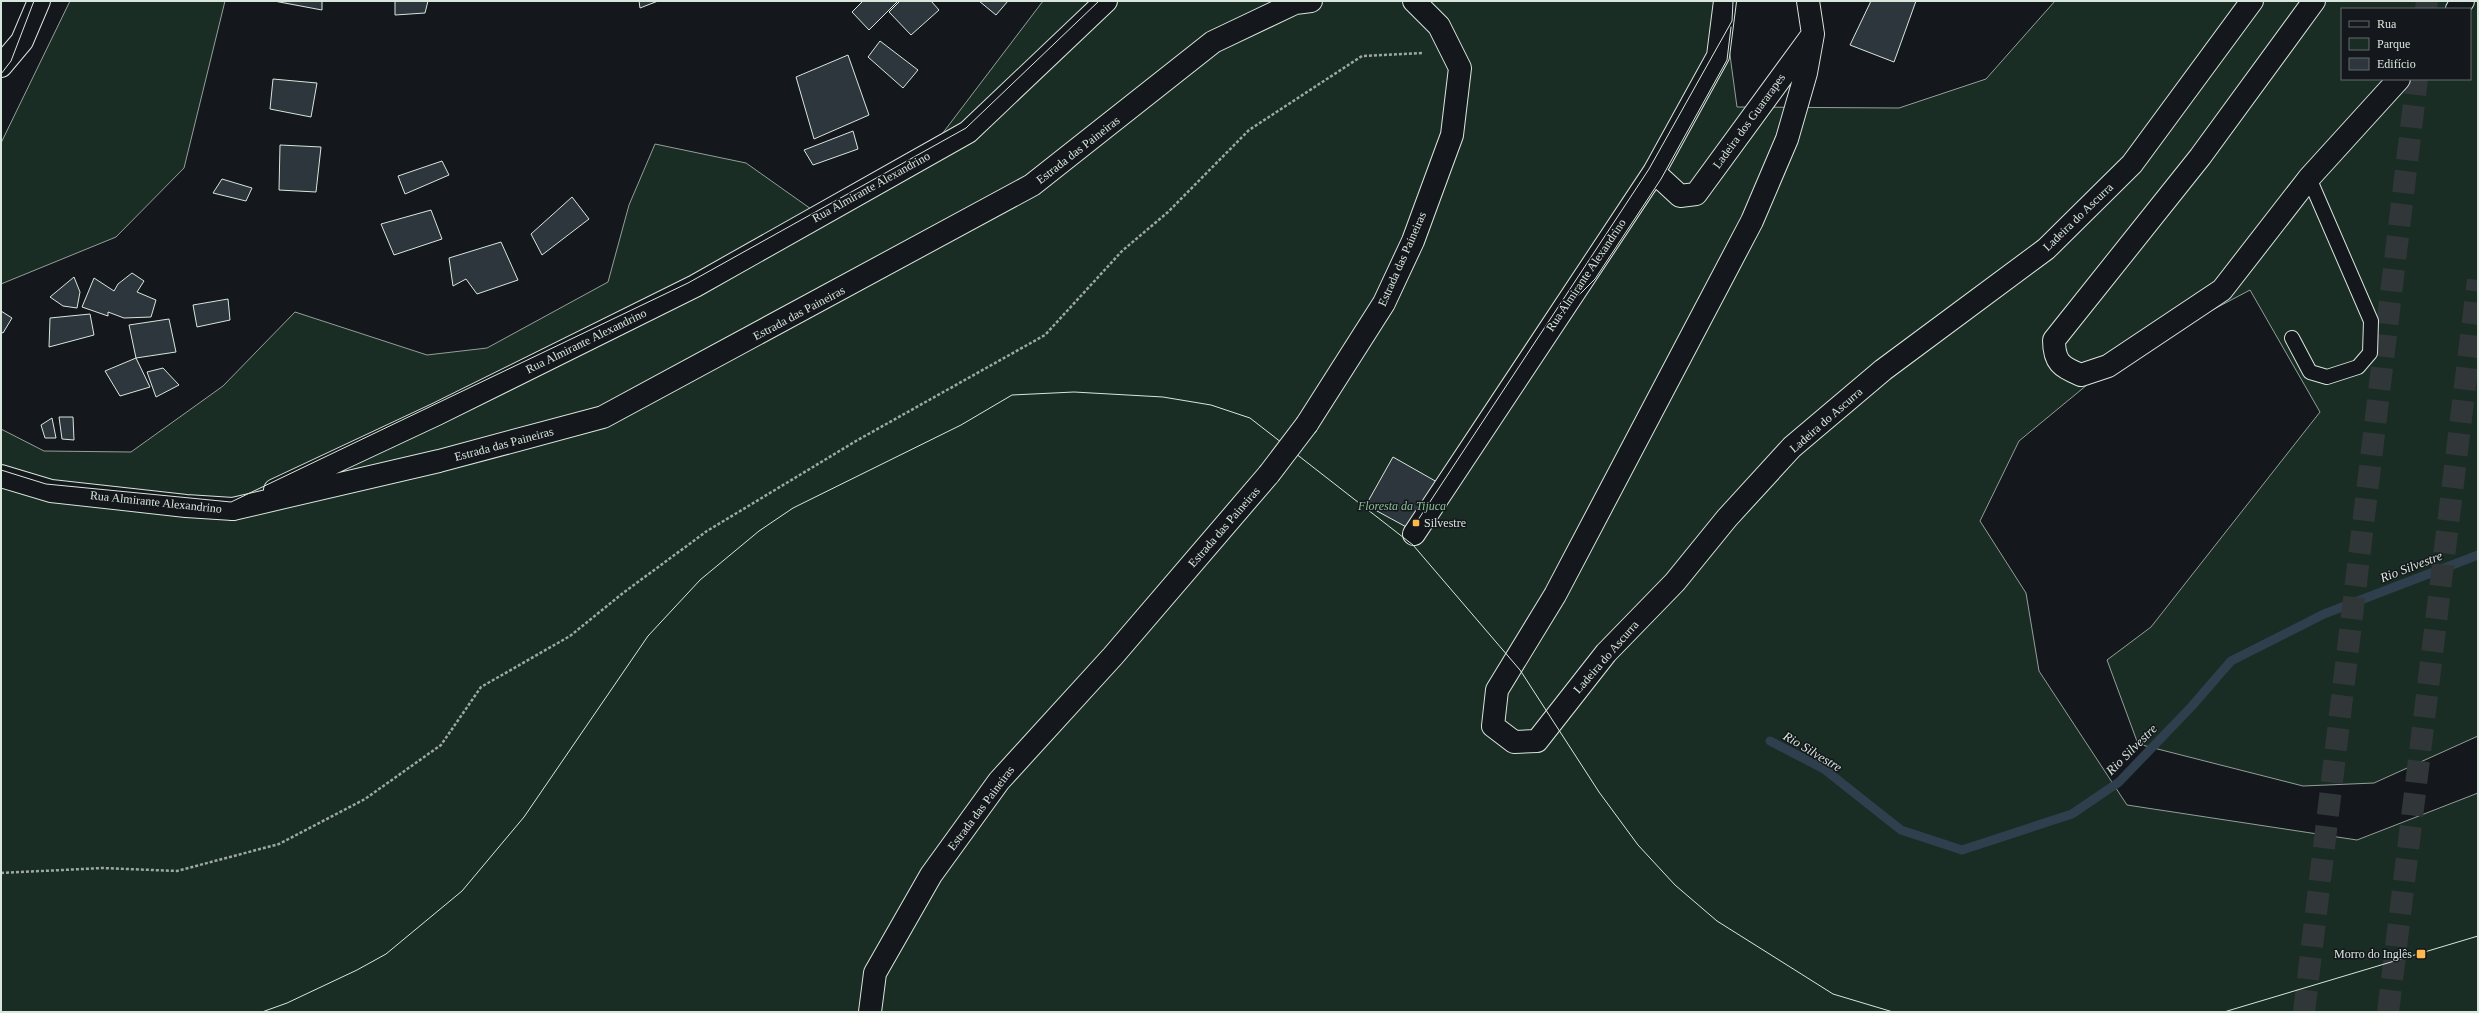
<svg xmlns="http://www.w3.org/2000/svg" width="2479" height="1013" font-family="Georgia,serif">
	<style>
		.green { fill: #1a2d24; stroke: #939e99; fill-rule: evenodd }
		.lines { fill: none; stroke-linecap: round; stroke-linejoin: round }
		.stream { stroke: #2f3f4d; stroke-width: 9 }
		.building { fill: #2c363c; stroke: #d8e6dc }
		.motorway-tunnel { stroke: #313739; stroke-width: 22; stroke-dasharray: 22 11; stroke-linecap: butt }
		.service-casing { stroke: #d8e6dc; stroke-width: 16 }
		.minor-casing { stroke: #d8e6dc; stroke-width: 24 }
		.tertiary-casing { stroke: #d8e6dc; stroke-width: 24 }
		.path { stroke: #9da8a2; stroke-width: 2.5; stroke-dasharray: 3 2; stroke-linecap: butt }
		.service { stroke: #14181c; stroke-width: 14 }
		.minor { stroke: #14181c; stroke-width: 22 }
		.tertiary { stroke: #14181c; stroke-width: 22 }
		.tram { stroke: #d8e6dc; stroke-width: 1 }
		.minor-bridge-casing { stroke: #d8e6dc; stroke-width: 24; stroke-linecap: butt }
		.minor-bridge { stroke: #14181c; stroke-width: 22 }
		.poi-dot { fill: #ffb74d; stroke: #14181c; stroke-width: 1.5 }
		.labels { text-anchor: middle; stroke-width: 3; stroke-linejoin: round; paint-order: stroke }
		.street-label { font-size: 12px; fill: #d8e6dc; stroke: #14181c }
		.park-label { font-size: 12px; font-style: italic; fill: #8ac095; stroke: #14181c }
		.poi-label { font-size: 12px; fill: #d8e6dc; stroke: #14181c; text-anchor: start }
		.water-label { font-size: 13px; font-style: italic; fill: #d8e6dc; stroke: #14181c }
	</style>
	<rect width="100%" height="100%" fill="#14181c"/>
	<!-- green -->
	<path class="green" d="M70,1H225L184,168L116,237L1,284V143Z
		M1043,1H1730L1727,33L1737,107L1899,108L1986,79L2055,1H2478V736L2374,783L2303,786L2138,744L2107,660L2151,627L2320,412L2250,290L2116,361L2019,441L1980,521L2026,593L2039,671L2127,805L2357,840L2478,793V1012H1V429L44,451L131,452L223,386L295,312L427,355L487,348L608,282L629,205L655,144L746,163L811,209L939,138ZM2342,9H2470V79H2342Z"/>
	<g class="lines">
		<!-- stream -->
		<path class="stream" d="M1770,741L1824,769L1901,830L1962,850L2072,814L2119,782L2192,706L2231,661L2324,614L2478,555"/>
	</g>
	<!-- building -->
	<path class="building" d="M274,1H322V10Z
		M395,1H428L425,13L395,15Z
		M639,1H658L640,8Z
		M863,1H898L869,30L852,12Z
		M900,1H931L939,10L911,35L889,12Z
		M979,1H1008L996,15Z
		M1871,1H1916L1894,62L1850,45Z
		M880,41L918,70L903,88L868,57Z
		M848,55L869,115L814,139L796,77Z
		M273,79L317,83L311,117L270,109Z
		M853,131L858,149L813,165L804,150Z
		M280,145L321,147L316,192L279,190Z
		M442,161L449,175L405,194L398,176Z
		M222,179L252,188L246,201L213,193Z
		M572,197L589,219L542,255L531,234Z
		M431,210L442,239L394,255L381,224Z
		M501,242L518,280L477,294L466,279L453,286L449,258Z
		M132,273L144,281L137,292L156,300L151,317L124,318L108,312V316L82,307L94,278L114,291L118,284Z
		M74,277L80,292L77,308L63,306L50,297Z
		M228,299L230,320L197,327L193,305Z
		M1,311L12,318L3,333L1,332Z
		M90,314L94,335L49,347L50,318Z
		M169,319L176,352L136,358L129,325Z
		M136,358L150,387L120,396L105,371Z
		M163,368L179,385L156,397L147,372Z
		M59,417H73L74,440L62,439Z
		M52,418L56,438H45L41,425Z
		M1393,457L1437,482L1410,529L1366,505Z"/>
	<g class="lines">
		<!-- motorway-tunnel -->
		<path class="motorway-tunnel" d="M2426,9L2427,1
			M2304,1012L2417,79
			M2388,1012L2478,280"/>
		<defs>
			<path id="service" d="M2292,338L2310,372L2327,377L2358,367L2370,353L2371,321L2309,178"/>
			<path id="minor" d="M2314,1L2200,157L2054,340C2054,362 2061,367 2081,375L2108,366L2222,290L2309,178L2399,79
				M2457,9L2463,1
				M1813,34L1806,73L1787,139L1752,221L1555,595L1497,690L1493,726L1514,742L1537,741L1606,653L1675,582L1727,518L1792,447L1883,370L2046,249L2132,164L2252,1
				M1654,172L1680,196L1696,194L1813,34L1808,1
				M1307,424L1384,303L1413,241L1452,135L1460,68L1439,26L1414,1
				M275,490L437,414L695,286L968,132L1106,1
				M233,509L439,461L603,417L1032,185L1213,42L1295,3L1311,1
				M1414,534L1654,172L1718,56L1725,1
				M870,1012L875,973L931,875L999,781L1113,656L1269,474"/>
			<path id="tertiary" d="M1,66L22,41L39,1
				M1,476L51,491L186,506L233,509"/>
		</defs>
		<!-- service casing -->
		<use href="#service" class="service-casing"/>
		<!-- minor casing -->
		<use href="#minor" class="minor-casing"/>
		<!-- tertiary casing -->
		<use href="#tertiary" class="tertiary-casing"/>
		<!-- path -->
		<path class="path" d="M1,873L102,868L177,871L279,844L365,799L441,745L481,687L570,636L623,593L707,531L856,441L1045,335L1122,251L1168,212L1249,130L1362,56L1422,53"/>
		<!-- service -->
		<use href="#service" class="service"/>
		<!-- minor -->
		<use href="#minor" class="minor"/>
		<!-- tertiary -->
		<use href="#tertiary" class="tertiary"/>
		<!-- tram -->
		<path class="tram" d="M1,74L11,61L34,1
			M1552,322L1595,279L1661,179L1727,60L1731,27
			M1,470L46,484L231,502L688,283L966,128L1099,1
			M1416,523L1649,169L1732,21L1733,1
			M262,1012L287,1003L357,970L386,954L462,891L524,817L648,636L700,580L759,531L793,508L961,425L1012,395L1074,392L1163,397L1211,405L1250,418L1413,545L1520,670L1599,792L1638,845L1675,885L1717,921L1833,994L1893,1012
			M2224,1012L2478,936"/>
		<defs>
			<path id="minor-bridge" d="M1269,474L1307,424"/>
		</defs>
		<!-- minor-bridge casing -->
		<use href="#minor-bridge" class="minor-bridge-casing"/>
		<!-- minor-bridge -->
		<use href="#minor-bridge" class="minor-bridge"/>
	</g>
	<!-- markers -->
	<g class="poi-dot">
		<rect x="1412" y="519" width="8" height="8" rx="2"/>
		<rect x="2416" y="949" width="10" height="10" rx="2"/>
	</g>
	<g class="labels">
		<!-- street labels -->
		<g class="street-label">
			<text transform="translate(1749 121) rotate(-54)" y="4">Ladeira dos Guararapes</text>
			<text transform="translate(1078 150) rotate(-38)" y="4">Estrada das Paineiras</text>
			<text transform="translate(871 187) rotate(-29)" y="4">Rua Almirante Alexandrino</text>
			<text transform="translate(2078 217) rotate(-44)" y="4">Ladeira do Ascurra</text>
			<text transform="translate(1402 259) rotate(-66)" y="4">Estrada das Paineiras</text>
			<text transform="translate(1586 275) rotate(-56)" y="4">Rua Almirante Alexandrino</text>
			<text transform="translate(799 313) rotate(-28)" y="4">Estrada das Paineiras</text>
			<text transform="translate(586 341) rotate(-26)" y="4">Rua Almirante Alexandrino</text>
			<text transform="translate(1826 420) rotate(-41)" y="4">Ladeira do Ascurra</text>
			<text transform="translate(504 444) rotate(-15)" y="4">Estrada das Paineiras</text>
			<text transform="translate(156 502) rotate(6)" y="4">Rua Almirante Alexandrino</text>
			<text transform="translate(1224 527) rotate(-49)" y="4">Estrada das Paineiras</text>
			<text transform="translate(1606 657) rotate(-49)" y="4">Ladeira do Ascurra</text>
			<text transform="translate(981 808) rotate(-53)" y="4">Estrada das Paineiras</text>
		</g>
		<!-- park labels -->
		<g class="park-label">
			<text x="1402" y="510">Floresta da Tijuca</text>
		</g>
		<!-- poi labels -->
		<g class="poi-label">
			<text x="1424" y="527">Silvestre</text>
			<text x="2412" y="958" text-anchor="end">Morro do Inglês</text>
		</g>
		<!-- water labels -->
		<g class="water-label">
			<text transform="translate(2411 566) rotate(-21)" y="5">Rio Silvestre</text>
			<text transform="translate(2131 749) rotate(-45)" y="5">Rio Silvestre</text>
			<text transform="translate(1813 751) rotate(31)" y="5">Rio Silvestre</text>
		</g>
	</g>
	<!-- border -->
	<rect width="2479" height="1013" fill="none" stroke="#d8e6dc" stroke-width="4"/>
	<!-- legend -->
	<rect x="2341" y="8" width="130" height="72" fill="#14181c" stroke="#626a69"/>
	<rect x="2349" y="21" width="20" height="6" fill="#14181c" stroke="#626a69"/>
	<text x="2377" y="28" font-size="12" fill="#d8e6dc">Rua</text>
	<rect x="2349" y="38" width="20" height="12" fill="#1a2d24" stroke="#626a69"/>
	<text x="2377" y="48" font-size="12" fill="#d8e6dc">Parque</text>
	<rect x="2349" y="58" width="20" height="12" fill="#2c363c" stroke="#626a69"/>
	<text x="2377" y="68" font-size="12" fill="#d8e6dc">Edifício</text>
</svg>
